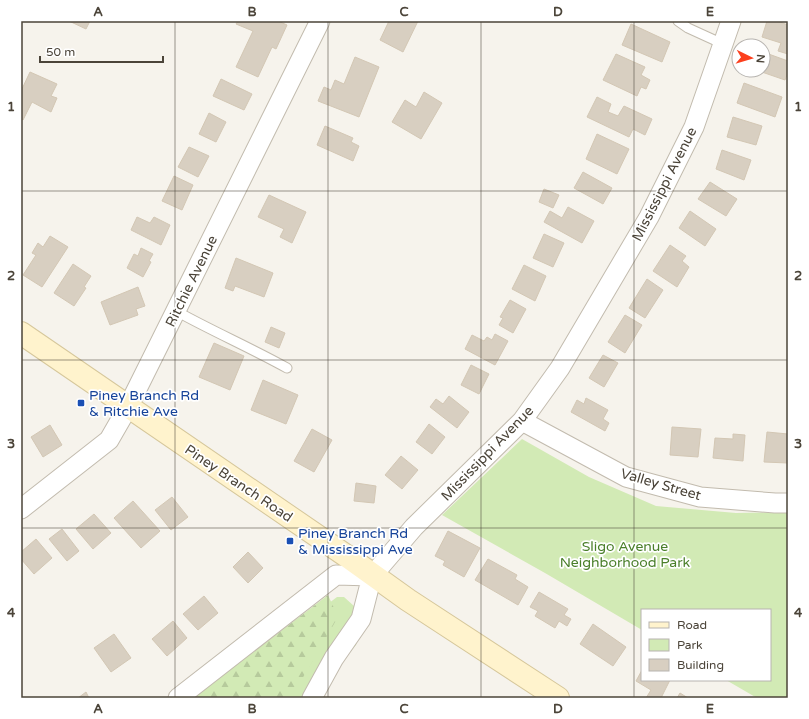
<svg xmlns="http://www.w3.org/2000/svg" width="809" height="719" font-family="'Varela Round',sans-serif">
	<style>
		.green { fill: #d2eab5 }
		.forest { fill: url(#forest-firs) }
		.building { fill: #d8cfc1; stroke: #d3c7b4 }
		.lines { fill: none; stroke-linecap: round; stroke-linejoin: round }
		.service-casing { stroke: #c2bbae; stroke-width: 11 }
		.minor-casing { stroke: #c2bbae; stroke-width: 21 }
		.secondary-casing { stroke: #d6c79b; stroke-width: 24 }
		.service { stroke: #fff; stroke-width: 9 }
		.minor { stroke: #fff; stroke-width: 19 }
		.secondary { stroke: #fff3cd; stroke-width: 22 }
		.grid { fill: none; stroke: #4b4439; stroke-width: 1; stroke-opacity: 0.55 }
		.transit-dot { fill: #1a4fb4; stroke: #fff; stroke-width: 1.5 }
		.labels { text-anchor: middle; stroke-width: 3.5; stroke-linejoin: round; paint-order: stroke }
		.street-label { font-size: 14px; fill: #4b4439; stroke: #fff }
		.transit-label { font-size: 14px; fill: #164399; stroke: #fff; text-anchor: start }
		.park-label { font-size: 14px; fill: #4a7f2a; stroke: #fff }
		.neatline { fill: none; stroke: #4b4439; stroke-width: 1.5 }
		.grid-label { font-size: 13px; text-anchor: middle; font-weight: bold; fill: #4b4439 }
	</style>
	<defs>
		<pattern id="forest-firs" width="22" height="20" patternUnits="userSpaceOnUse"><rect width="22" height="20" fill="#d2eab5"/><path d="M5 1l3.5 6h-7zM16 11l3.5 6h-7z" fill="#b6ca9c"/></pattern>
	</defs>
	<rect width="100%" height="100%" fill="#f6f3ec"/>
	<!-- green -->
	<path class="green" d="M522,439L589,477L656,506L736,513L788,512V698H757L726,680H770V610H642V630L545,573L442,515Z
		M337,597H344L354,606L359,618L360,632L356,645L351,651L333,667L304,698H207L254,660Z"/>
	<!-- forest -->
	<path class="forest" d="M328,595L338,617L291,698H193Z"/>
	<!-- building -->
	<path class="building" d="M69,21H90L86,29Z
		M238,21H278L287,25L276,49L272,47L258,77L236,67L253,31L236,24Z
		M389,21H418L403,52L380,40Z
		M767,21H777L788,25V54L778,51L781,43L762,37Z
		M631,24L670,42L662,62L622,45Z
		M763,52L788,61V72L785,80L756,70H763Z
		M616,54L645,67L641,75L650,80L646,89L641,87L637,96L603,80Z
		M355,57L379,67L359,117L318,101L324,87L331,90L335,80L344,84Z
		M30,72L57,84L51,96L57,98L51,112L32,102L23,120L21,119V91Z
		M221,79L252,94L244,110L213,96Z
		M744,83L782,97L775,117L737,103Z
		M424,92L442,103L421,139L392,122L405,100L416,107Z
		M597,97L611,104L608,112L618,116L624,106L652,119L645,135L633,129L629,137L587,117Z
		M209,113L226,122L216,142L199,134Z
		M733,117L762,126L756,145L727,137Z
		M325,126L353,138L351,142L359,146L353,161L317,145Z
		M597,134L629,149L617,174L586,159Z
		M189,147L209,156L198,177L178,167Z
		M722,150L751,160L744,180L716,169Z
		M583,172L612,188L603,204L574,188Z
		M174,176L193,185L182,210L162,201Z
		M710,182L737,199L726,216L698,199Z
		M544,189L559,195L553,208L539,202Z
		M269,195L306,212L292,243L280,237L284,229L258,217Z
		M568,207L594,221L582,243L544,222L550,211L562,218Z
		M690,211L716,229L705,246L679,228Z
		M137,217L150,223L154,217L170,225L161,245L131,230Z
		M544,234L564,243L553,267L533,258Z
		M50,236L68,247L42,287L23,275L36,255L32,253L38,243L43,247Z
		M670,245L686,256L682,261L689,267L677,287L653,271Z
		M141,248L153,254L149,261L151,262L143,277L127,268L134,254L138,256Z
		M236,258L273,273L264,297L235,286L233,291L225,288Z
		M73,264L91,276L84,287L86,288L74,306L54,293Z
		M524,265L546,276L535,301L512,289Z
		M647,279L663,290L645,318L629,308Z
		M138,287L145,306L136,309L138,315L110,325L101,302Z
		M510,300L526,309L513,333L499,325L503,318L500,317Z
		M625,315L642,325L625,353L608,342Z
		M271,327L285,333L279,348L265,342Z
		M495,334L508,341L495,365L465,349L472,335L484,341L487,337L492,340Z
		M214,343L244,356L230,390L199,377Z
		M603,355L618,363L604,387L589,378Z
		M471,365L489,374L479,394L461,385Z
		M263,380L298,395L286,424L251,410Z
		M449,396L469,412L457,428L430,407L436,399L443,404Z
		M586,398L608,410L603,419L609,423L605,431L571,412L577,400L584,404Z
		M429,424L445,437L432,454L416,442Z
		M50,425L62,445L43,457L31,437Z
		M672,427L701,429L698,457L670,455Z
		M312,429L332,440L314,472L294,461Z
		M767,432L788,434V463L764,462Z
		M733,434L745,435L743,461L713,458L715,438L733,439Z
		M401,456L418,470L402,489L385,475Z
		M356,483L376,486L374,503L354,501Z
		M172,497L188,517L171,530L155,510Z
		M133,501L160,531L141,548L114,518Z
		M94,514L111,533L93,549L76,529Z
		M62,529L79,551L67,561L49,539Z
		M448,531L480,548L464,577L443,565L445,561L435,556Z
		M36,539L52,558L34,574L21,559V552Z
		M248,552L263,568L248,583L233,567Z
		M488,559L517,575L515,579L528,587L518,605L475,580Z
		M539,592L568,609L564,615L571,619L567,626L559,621L555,628L535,616L538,611L530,607Z
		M204,596L218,613L198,630L183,614Z
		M173,621L187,638L167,656L152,639Z
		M593,624L626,647L613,666L580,644Z
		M114,634L131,658L111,672L94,648Z
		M642,670V680H670L661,698H646L651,690L636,681Z
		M86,692L89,698H78Z
		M680,693L688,698H677Z"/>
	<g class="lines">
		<defs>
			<path id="service" d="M678,21L688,28L723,44
				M176,311C212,331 251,348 287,368"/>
			<path id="minor" d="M522,421L626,477L700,497L775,503H788
				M21,509L109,440L128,407L320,21
				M178,698L336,575L372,576L414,527L522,421L560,368L649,217L694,127L731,21
				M312,698L334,658L361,619L372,576"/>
			<path id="secondary" d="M21,333L348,557L408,600L558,698"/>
		</defs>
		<!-- service casing -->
		<use href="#service" class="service-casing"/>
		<!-- minor casing -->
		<use href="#minor" class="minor-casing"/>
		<!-- secondary casing -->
		<use href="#secondary" class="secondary-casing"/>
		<!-- service -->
		<use href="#service" class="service"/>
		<!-- minor -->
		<use href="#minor" class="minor"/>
		<!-- secondary -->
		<use href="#secondary" class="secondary"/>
	</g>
	<!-- grid -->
	<path class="grid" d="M175,21V698M328,21V698M481,21V698M634,21V698M21,191H788M21,360H788M21,528H788"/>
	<!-- markers -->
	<g class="transit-dot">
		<rect x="77" y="399" width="8" height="8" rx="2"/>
		<rect x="286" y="537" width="8" height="8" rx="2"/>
	</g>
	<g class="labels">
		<!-- street labels -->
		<g class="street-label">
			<text transform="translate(664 184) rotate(-63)" y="5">Mississippi Avenue</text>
			<text transform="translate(191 281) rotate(-64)" y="5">Ritchie Avenue</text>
			<text transform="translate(487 453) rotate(-46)" y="5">Mississippi Avenue</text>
			<text transform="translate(239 483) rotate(34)" y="5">Piney Branch Road</text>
			<text transform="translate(661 484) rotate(16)" y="5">Valley Street</text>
		</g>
		<!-- transit labels -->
		<g class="transit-label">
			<text x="89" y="400">Piney Branch Rd<tspan x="89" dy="16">&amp; Ritchie Ave</tspan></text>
			<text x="298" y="538">Piney Branch Rd<tspan x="298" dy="16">&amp; Mississippi Ave</tspan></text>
		</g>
		<!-- park labels -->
		<g class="park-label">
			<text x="625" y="551">Sligo Avenue<tspan x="625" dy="16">Neighborhood Park</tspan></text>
		</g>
	</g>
	<!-- border -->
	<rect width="809" height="719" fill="none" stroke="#ffffff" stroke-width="44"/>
	<!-- legend -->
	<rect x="641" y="609" width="130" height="72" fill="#ffffff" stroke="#b7b4b0"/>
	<rect x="649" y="622" width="20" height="6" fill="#fff3cd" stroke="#b7b4b0"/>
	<text x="677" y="629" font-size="12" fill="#4b4439">Road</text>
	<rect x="649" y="639" width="20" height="12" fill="#d2eab5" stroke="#b7b4b0"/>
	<text x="677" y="649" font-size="12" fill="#4b4439">Park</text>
	<rect x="649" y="659" width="20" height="12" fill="#d8cfc1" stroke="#b7b4b0"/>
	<text x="677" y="669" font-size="12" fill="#4b4439">Building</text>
	<!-- north arrow -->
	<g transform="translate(751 58) rotate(95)"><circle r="19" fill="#ffffff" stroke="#b7b4b0"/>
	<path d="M0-3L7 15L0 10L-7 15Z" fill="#fc3f1d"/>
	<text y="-6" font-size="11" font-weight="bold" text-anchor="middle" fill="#4b4439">N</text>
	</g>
	<!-- scale -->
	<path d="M40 56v6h123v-6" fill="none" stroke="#4b4439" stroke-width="2"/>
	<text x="46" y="56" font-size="12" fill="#4b4439" stroke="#ffffff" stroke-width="3" paint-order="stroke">50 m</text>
	<rect x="22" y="22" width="765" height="675" class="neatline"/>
	<g class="grid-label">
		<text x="98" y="16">A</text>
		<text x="252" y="16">B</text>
		<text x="404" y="16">C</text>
		<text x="558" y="16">D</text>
		<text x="710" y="16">E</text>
		<text x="11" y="111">1</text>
		<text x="798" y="111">1</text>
		<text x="11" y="280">2</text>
		<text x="798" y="280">2</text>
		<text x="11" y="448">3</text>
		<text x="798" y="448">3</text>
		<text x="11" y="617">4</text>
		<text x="798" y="617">4</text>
		<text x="98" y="713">A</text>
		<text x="252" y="713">B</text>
		<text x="404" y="713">C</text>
		<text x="558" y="713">D</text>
		<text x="710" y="713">E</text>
	</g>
</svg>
